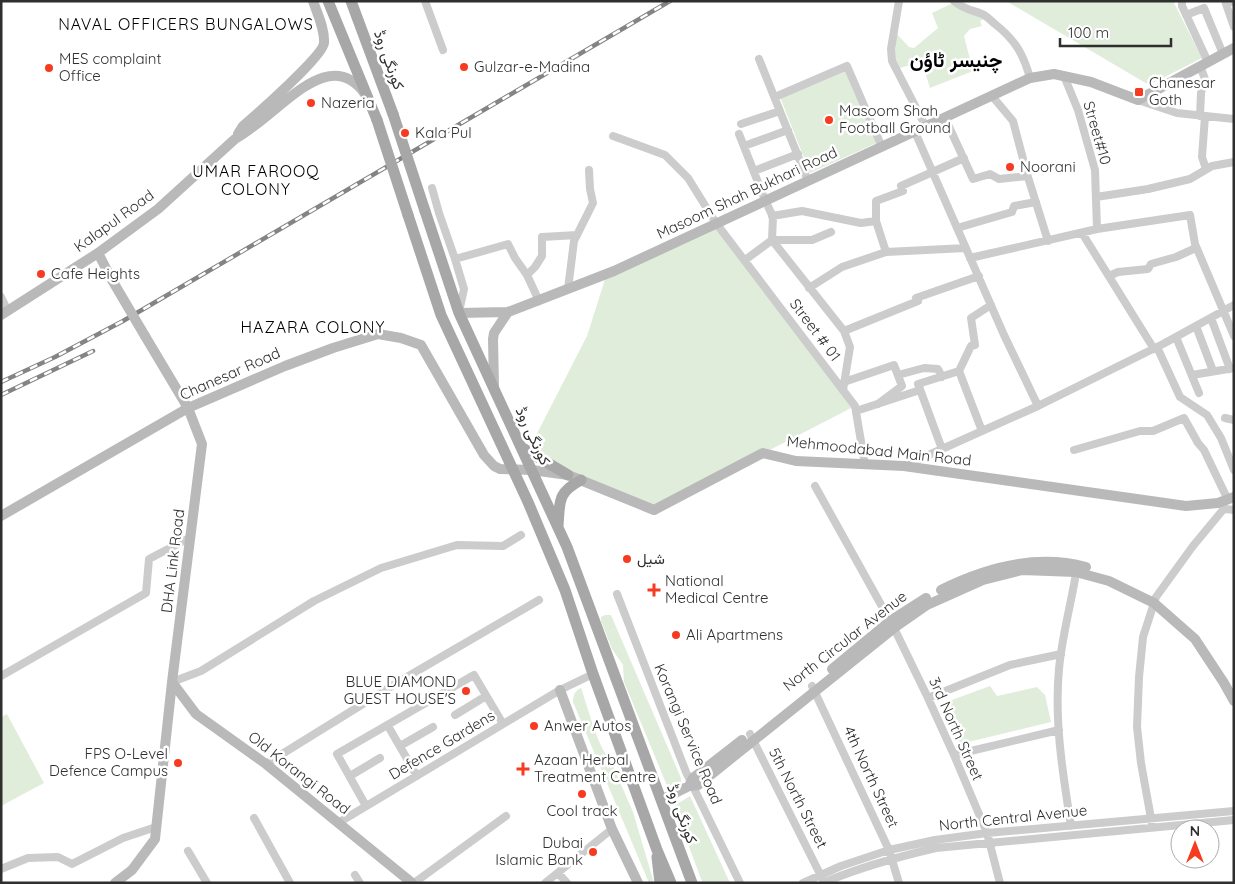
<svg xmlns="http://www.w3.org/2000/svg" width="1235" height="884" font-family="Quicksand,Vazirmatn,sans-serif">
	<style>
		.green { fill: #e1eddb }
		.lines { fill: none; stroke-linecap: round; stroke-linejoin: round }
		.street { stroke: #ccc; stroke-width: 8 }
		.secondary { stroke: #b9b9b9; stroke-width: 10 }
		.primary { stroke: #a7a7a7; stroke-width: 11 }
		.rail-casing { stroke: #848484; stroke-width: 4.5 }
		.rail { stroke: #fff; stroke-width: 2.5; stroke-dasharray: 8; stroke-linecap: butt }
		.secondary-bridge { stroke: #b9b9b9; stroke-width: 10 }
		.primary-bridge { stroke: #a7a7a7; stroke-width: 11 }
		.poi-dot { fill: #f63b21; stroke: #fff; stroke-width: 2 }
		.labels { text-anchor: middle; stroke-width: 5; stroke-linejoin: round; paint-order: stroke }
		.poi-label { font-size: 15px; fill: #2f2f2f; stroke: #fff; text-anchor: start }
		.street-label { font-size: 15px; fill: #2f2f2f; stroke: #fff }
		.neighbourhood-label { font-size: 16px; letter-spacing: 1px; fill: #000; stroke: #fff }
		.district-label { font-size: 20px; font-weight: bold; fill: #000; stroke: #fff }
	</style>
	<rect width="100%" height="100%" fill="#fff"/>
	<!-- green -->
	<path class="green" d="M1006,1H1173L1202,58L1149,85Z
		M955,2L987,17L980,21L982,26L970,29L964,36L973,71L930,88L922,62L896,69L891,49L895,32L909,47L914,48L938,28L932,13Z
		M847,67L879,142L810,173L780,97Z
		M716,223L855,406L654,510L528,451L587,336L607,273Z
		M605,615H611L681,778V784L673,789L668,788L624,682L623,665L612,649L601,621V617Z
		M990,686L997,696L1037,687L1045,695L1051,722L960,744L941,704Z
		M581,688C587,704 598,749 610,759L633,812L654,883H649L573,702C573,696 575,690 581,688Z
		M7,714L44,783L1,806V717Z
		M690,796L730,883H703L701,879L674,806Z"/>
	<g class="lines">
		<!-- street -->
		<path class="street" d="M425,1L443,50
			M899,1L891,49L892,61L926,127
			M954,1C963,9 972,10 982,14C987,16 991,21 995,24C1015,40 1023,53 1030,78
			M1182,1V6L1208,62
			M1225,1L1234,27
			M1229,1L1234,2
			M1186,15L1204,8L1223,54
			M759,59L808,181
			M1064,76L1078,110L1095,170L1097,229
			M992,96L1013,121L1027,174L1048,241
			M775,97L847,66L882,147
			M1138,100L1177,113L1234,119
			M1200,116L1201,93L1205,79L1200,66
			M1205,116L1202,157L1206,169
			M945,118L973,179L990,174L999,179L1027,176
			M741,124L780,111
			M915,132L1004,335L1038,406
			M739,134L765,200L773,217L772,240L844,331L850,347L843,390
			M613,136L665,155L688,178L716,223L855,406L865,465
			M744,146L788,130
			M754,171L798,154
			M432,188L439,213L455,259L508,244L515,258L527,275L539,301
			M1096,197L1148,189L1190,179L1212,166L1234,162
			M772,216L802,211L861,223L876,221
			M957,228L1012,212L1014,206L1036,202
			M1082,233L1154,349
			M886,252L876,221V201L903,191L901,186L964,158
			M970,258L1097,229L1190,215L1195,244L1234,336
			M455,259L464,289L459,312
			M745,260L772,240H812L831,232
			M527,275L535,267L542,256V237L577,235
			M1109,276L1118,272L1148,269L1151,264L1176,257L1196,248
			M809,288L842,267L886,252L966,248
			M568,289L574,241L593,203L590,189L589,170
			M1,297L8,311
			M1211,318L1230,369
			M1196,326L1213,371
			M844,331L918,301L916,298L979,276
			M1176,337L1199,393
			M1157,347L1180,397L1207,415L1221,438L1234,470
			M959,371L971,346L975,345L971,318L991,305
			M898,375L924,368L938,369L942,377
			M1192,375L1234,368
			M844,382L894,365L902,386L878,404
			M856,411L920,390
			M1225,418L1234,420
			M942,449L918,384L959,371L982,431
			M1074,450L1140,431H1153L1184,418L1198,443L1204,450L1228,500
			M904,466L1038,406L1163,344L1234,305
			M815,486L894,628L928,698L954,755L987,833L1000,883
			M617,594L686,772L740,883
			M1,676L146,593L149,559L191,537
			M172,682L201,671L314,601L381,568L457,545L503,546L521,535
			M812,686L889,850L899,883
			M928,698L1010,665L1061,654
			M455,715L486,696
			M388,726L417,776
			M750,734L822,878
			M400,746L433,727
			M954,755L1059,730
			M266,764L400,681L539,600
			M350,776L380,758
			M366,806L337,754L474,675L503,724
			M254,818L290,883
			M338,823L560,690L593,674
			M1152,824L1141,763L1137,727L1139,677L1143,637L1156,597L1193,546L1222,511L1225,509L1234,510
			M1071,826C1063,775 1054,721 1059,669C1062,635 1072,601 1077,567
			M188,851L207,883
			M1,869L28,858L58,857L72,864L123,838L156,827
			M558,873L567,883
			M355,875L360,883
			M414,883L506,816
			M545,883L612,829
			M803,883L841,866L889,850L935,840L987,833L1234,811
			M823,883C860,867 897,857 936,848L1234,820"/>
		<!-- secondary -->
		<path class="secondary" d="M238,134L243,126C257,114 323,56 324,43C325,29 317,13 313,1
			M98,253L112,280
			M459,313L508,312L614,271L1030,78L1054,74L1091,82L1138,100L1234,48
			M1,315L98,253L158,209L235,139C251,130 264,118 279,106C304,86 338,56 365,94
			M494,387L493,339L494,333L508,312
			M1,516L188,408L285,366L333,348L378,334L401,338L421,345L484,455L494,466L500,469L532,470L568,475L654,510L763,453L796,461L904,466L1186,506L1218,503L1234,497
			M941,590C985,568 1037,554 1086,567
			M832,669L890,621L926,598
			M172,682L196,714L266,764L412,883
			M560,690L612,829L638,883
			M689,786L693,778L742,740
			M661,800L689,786L698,785L894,628L927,605L983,580L1022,570L1076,572L1109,581L1154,603L1195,639L1224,683L1234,701
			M115,883L132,870L155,839L172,682L202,444L188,408L145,336"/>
		<!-- primary -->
		<path class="primary" d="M328,1L377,120
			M351,1L393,114
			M425,211L459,313L567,547L692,883
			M408,215L441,315L528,502L565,590L593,674L657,850L671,883
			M521,447L568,475
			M558,526C560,501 557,493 581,480
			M657,857L660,883"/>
		<defs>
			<path id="rail" d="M1,382L55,357L123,321L670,1
				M1,395L93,351"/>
		</defs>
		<!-- rail casing -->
		<use href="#rail" class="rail-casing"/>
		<!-- rail -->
		<use href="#rail" class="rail"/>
		<!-- secondary-bridge -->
		<path class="secondary-bridge" d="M112,280L145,336"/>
		<!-- primary-bridge -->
		<path class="primary-bridge" d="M393,114L425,211
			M377,120L408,215"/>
	</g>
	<!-- markers -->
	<g class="poi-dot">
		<circle cx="464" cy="67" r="5"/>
		<circle cx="49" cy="68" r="5"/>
		<rect x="1134" y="87" width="10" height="10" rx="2.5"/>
		<circle cx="311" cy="103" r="5"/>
		<circle cx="829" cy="120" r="5"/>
		<circle cx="405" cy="133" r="5"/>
		<circle cx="1010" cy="167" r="5"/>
		<circle cx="41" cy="274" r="5"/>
		<circle cx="627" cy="559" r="5"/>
		<path d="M651.5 582.5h5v5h5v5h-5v5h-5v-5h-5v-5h5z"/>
		<circle cx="676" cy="635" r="5"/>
		<circle cx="466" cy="691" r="5"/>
		<circle cx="534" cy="726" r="5"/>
		<circle cx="178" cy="763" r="5"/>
		<path d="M520.5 761.5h5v5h5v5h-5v5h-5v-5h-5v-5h5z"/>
		<circle cx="582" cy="794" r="5"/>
		<circle cx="593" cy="852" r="5"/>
	</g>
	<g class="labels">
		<!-- poi labels -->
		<g class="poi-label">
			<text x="59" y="64">MES complaint<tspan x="59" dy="17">Office</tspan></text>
			<text x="474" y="72">Gulzar-e-Madina</text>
			<text x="1149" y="88">Chanesar<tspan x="1149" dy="17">Goth</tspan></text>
			<text x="321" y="108">Nazeria</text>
			<text x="839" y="116">Masoom Shah<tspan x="839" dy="17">Football Ground</tspan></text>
			<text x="415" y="138">Kala Pul</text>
			<text x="1020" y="172">Noorani</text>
			<text x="51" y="279">Cafe Heights</text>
			<text x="637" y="564">شیل</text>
			<text x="665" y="586">National<tspan x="665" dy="17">Medical Centre</tspan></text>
			<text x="686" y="640">Ali Apartmens</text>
			<text x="456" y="687" text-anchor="end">BLUE DIAMOND<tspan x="456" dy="17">GUEST HOUSE'S</tspan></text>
			<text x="544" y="731">Anwer Autos</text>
			<text x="168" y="759" text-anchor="end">FPS O-Level<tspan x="168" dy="17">Defence Campus</tspan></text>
			<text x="534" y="765">Azaan Herbal<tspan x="534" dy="17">Treatment Centre</tspan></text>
			<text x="582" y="816" text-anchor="middle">Cool track</text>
			<text x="583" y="848" text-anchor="end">Dubai<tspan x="583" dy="17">Islamic Bank</tspan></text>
		</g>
		<!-- street labels -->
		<g class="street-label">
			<text transform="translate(389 60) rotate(70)" y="5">کورنگی روڈ</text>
			<text transform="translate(1097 133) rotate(74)" y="5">Street#10</text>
			<text transform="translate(747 193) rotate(-25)" y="5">Masoom Shah Bukhari Road</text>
			<text transform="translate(114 221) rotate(-36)" y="5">Kalapul Road</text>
			<text transform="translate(815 330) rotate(53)" y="5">Street # 01</text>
			<text transform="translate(230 374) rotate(-24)" y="5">Chanesar Road</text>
			<text transform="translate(533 436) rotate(65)" y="5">کورنگی روڈ</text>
			<text transform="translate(879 451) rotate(6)" y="5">Mehmoodabad Main Road</text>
			<text transform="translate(173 561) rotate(-83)" y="5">DHA Link Road</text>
			<text transform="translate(845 641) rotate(-38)" y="5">North Circular Avenue</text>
			<text transform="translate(956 729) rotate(66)" y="5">3rd North Street</text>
			<text transform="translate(688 734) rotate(67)" y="5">Korangi Service Road</text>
			<text transform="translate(442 745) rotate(-31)" y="5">Defence Gardens</text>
			<text transform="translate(299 773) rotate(38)" y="5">Old Korangi Road</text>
			<text transform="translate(871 777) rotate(65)" y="5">4th North Street</text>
			<text transform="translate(798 798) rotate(63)" y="5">5th North Street</text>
			<text transform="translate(682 814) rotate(70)" y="5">کورنگی روڈ</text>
			<text transform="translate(1013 818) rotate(-6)" y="5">North Central Avenue</text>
		</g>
		<!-- neighbourhood labels -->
		<g class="neighbourhood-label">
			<text x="186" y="30">NAVAL OFFICERS BUNGALOWS</text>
			<text x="256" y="177">UMAR FAROOQ<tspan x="256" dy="18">COLONY</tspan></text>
			<text x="313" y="333">HAZARA COLONY</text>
		</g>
		<!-- district labels -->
		<g class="district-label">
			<text x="956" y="67">چنیسر ٹاؤن</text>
		</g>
	</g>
	<!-- border -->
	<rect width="1235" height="884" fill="none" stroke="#2f2f2f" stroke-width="5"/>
	<!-- north arrow -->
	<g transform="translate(1195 844)"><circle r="24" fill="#ffffff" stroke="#acacac"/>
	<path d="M0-4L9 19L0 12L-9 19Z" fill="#f63b21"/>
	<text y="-8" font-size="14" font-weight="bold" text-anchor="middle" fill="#2f2f2f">N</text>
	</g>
	<!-- scale -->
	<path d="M1060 38v8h111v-8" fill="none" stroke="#2f2f2f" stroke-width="2.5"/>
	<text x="1068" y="38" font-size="15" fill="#2f2f2f" stroke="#ffffff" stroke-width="4" paint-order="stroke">100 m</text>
</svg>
